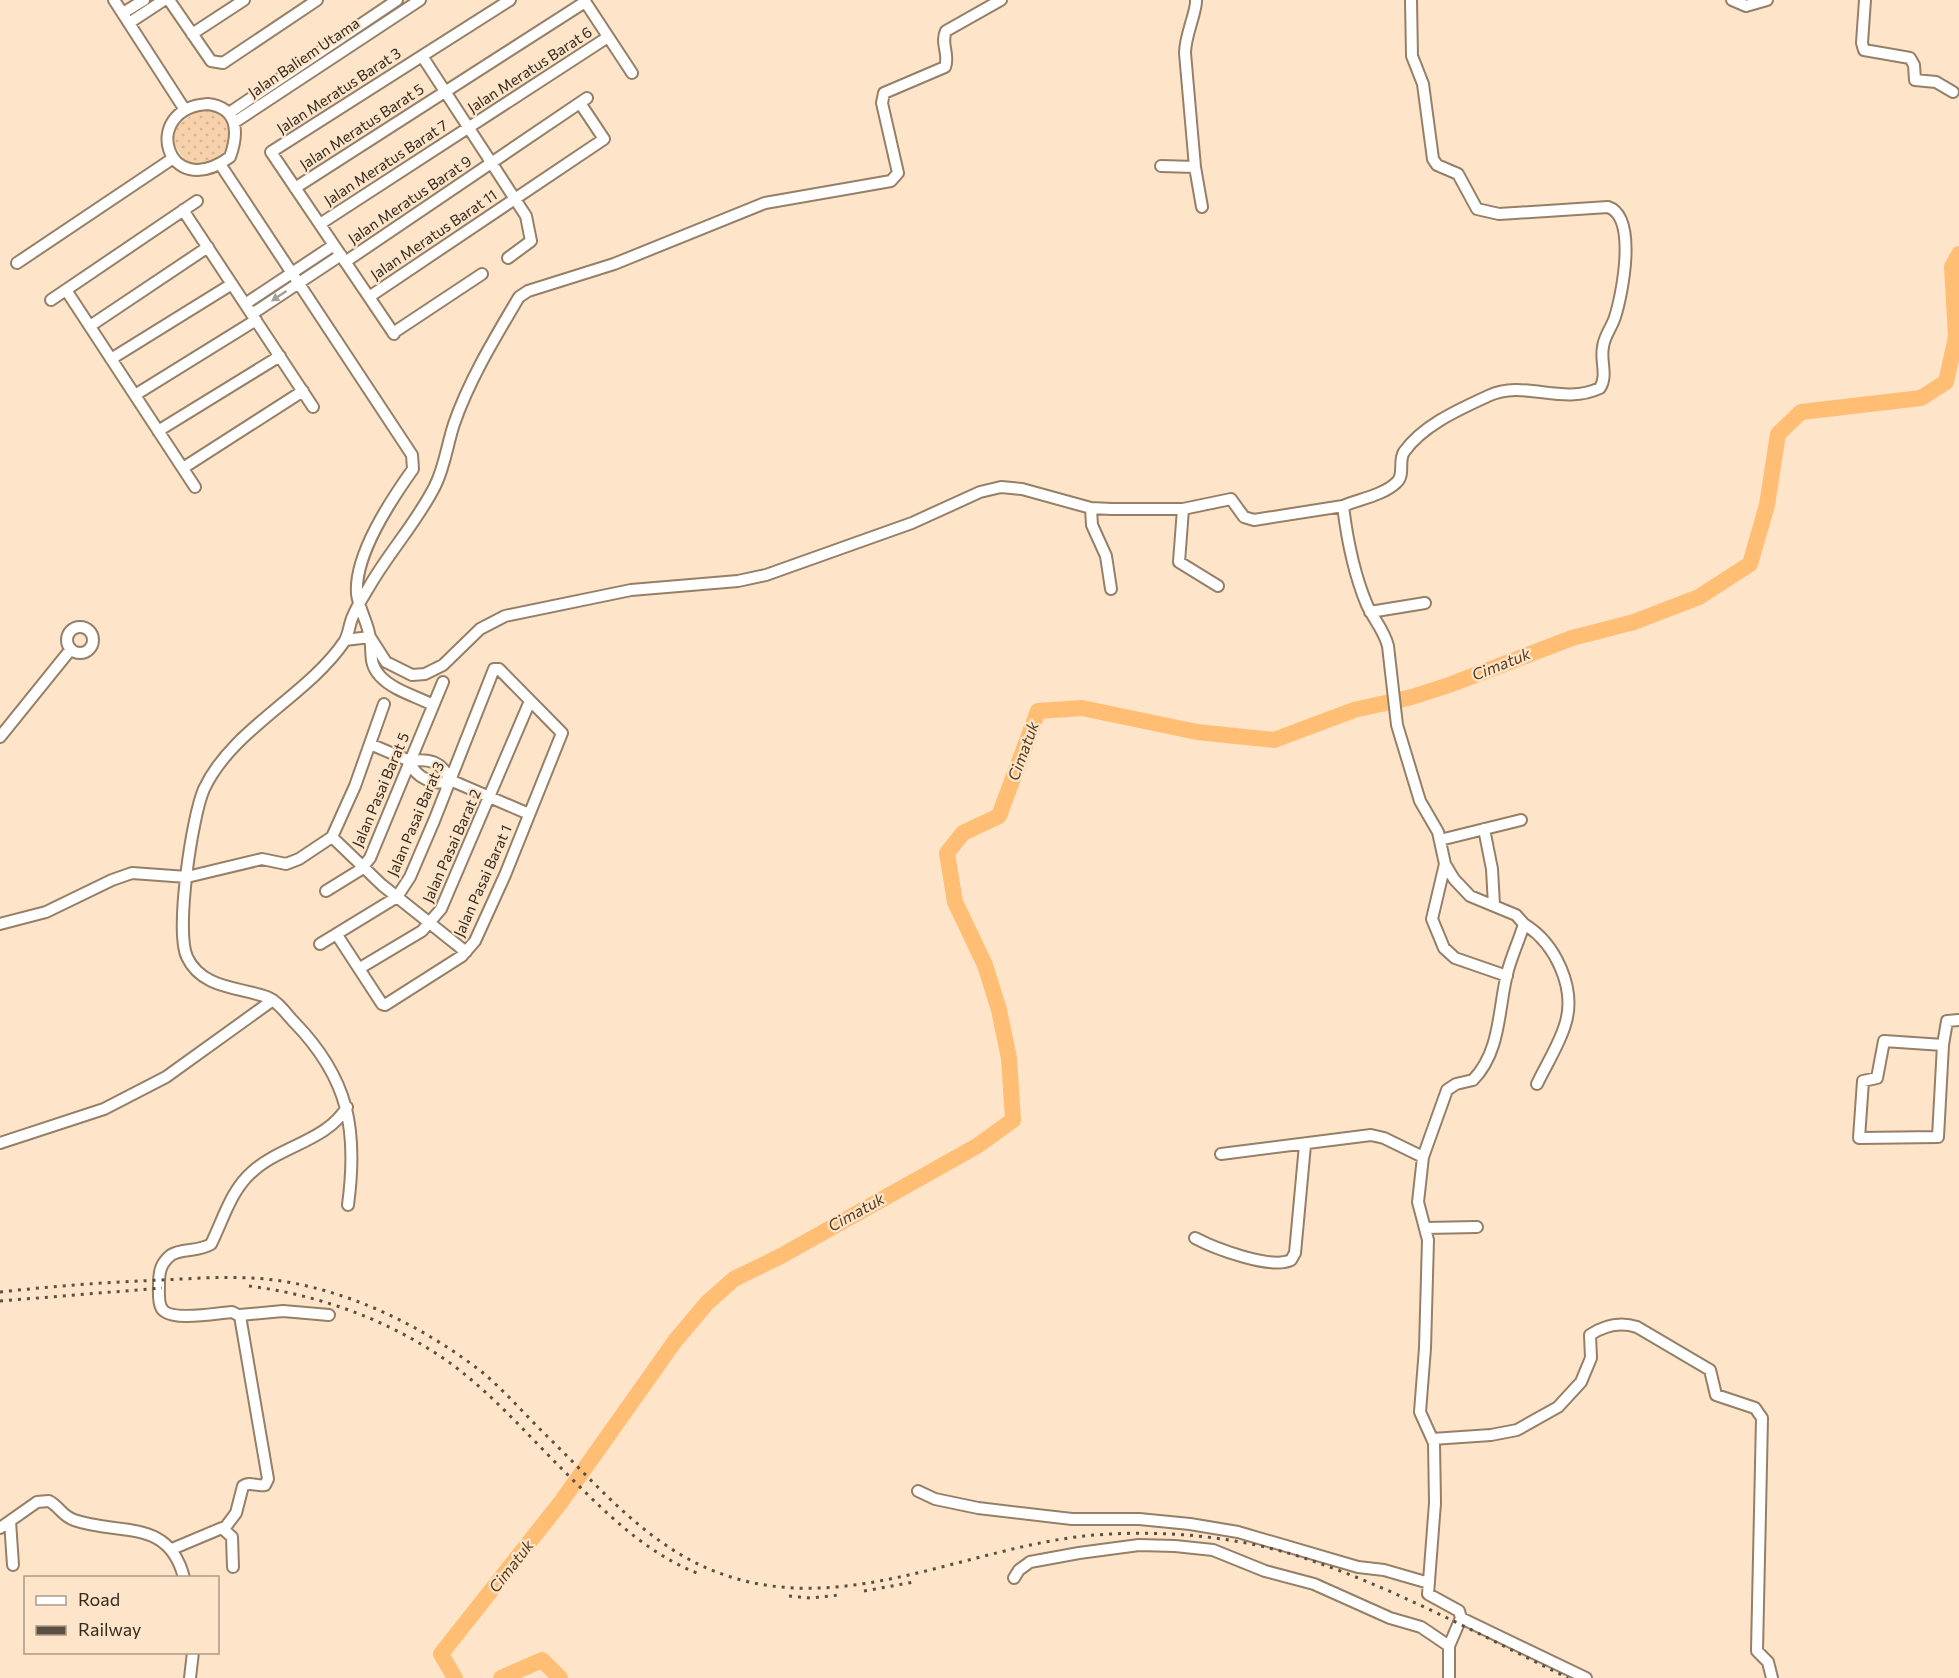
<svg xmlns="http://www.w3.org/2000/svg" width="1959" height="1678" font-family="Commissioner,sans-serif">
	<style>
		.grass { fill: url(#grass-dots) }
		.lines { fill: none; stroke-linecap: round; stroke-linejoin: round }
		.river { stroke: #ffbe74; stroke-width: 16 }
		.minor-casing { stroke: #957f67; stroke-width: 14 }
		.minor { stroke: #fff; stroke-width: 10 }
		.rail { stroke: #5b4f41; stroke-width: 3; stroke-dasharray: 3 6; stroke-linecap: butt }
		.oneway { fill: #a39f9a }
		.labels { text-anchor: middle; stroke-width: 4.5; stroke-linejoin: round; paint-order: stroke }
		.street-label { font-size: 15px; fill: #32291f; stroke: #fee5ca }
		.water-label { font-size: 16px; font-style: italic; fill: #573c1d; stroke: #fee5ca }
	</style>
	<defs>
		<pattern id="grass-dots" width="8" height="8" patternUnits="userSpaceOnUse" patternTransform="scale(1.5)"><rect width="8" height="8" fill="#f6d1a9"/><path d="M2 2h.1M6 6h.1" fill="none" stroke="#d3b391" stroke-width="1.8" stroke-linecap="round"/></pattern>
	</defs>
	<rect width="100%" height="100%" fill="#fee5ca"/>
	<!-- grass -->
	<path class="grass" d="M201,109L221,113L232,130L229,148L205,165L187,163L172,141L179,124Z"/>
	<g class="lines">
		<!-- river -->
		<path class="river" d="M455,1678L441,1654L561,1502L675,1341L707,1303L734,1279L781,1256L977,1146L1013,1120L1009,1058L999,1010L985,965L955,902L947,853L963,833L999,816L1038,711L1082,708L1197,732L1274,740L1354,710L1412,697L1449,685L1572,638L1634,622L1699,597L1750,564L1767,505L1778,434L1801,412L1921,398L1946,382L1956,337L1952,267L1959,254
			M501,1678L542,1660L560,1678"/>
		<defs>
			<path id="minor" d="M114,0L185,110
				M169,0L211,61L223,63L317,0
				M584,0L632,73
				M1196,0C1197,11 1185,35 1185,53L1195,167L1202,207
				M1411,0L1412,56L1423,84L1433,159L1437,165L1458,174L1477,209L1499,214L1608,207C1638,217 1622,295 1615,317C1612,327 1604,336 1603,347C1600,361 1608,375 1600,388C1562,406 1525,379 1488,396C1460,409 1423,425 1404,452C1398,461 1405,474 1397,482C1384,495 1360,499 1343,506C1347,539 1354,574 1367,605C1374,620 1384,630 1388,646L1397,725L1420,801L1438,832L1445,864L1454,879L1470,896L1516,915L1524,924C1519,941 1511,957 1507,974C1498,1010 1501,1051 1473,1080L1456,1084L1447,1090L1423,1157L1418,1202L1428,1240L1425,1348L1420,1412L1434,1443L1435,1503L1428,1594L1459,1611L1461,1618L1586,1678
				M1732,0L1746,6L1767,0
				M1865,0L1862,43L1864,50L1910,58L1914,65L1915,80L1936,82L1953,92
				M123,13L144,0
				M129,23L164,0
				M192,34L244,0
				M422,56L526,216L531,241L508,258
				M208,104C238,108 239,132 230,157C166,204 139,108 208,104Z
				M229,113L397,0
				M235,122L420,0
				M220,164L412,455L413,469C391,500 354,555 357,594C359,609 368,623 370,638C373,653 368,663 380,676C394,691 416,696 433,705
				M1161,166L1195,167
				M295,188L585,2
				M183,210L313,407
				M320,224L608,37
				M345,262L587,98
				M17,263L172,159
				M66,290L195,487
				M369,297L604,139L580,103
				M51,300L197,201
				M245,304L334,245
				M252,314L341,255
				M90,326L208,247
				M393,333L482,274
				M394,334L271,152L510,0
				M111,359L232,284
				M135,395L256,320
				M158,431L280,356
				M183,468L303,391
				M1091,508L1092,525L1106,556L1111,589
				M1183,509L1179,562L1218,586
				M1370,612L1425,603
				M67 640a13 13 0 1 1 26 0a13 13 0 1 1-26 0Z
				M345,640L370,637L386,662L412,675L425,674L443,665L480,629L505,616L631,590L738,581L766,575L912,523L980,492L1001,487L1022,489L1091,508L1112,509H1183L1231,499L1244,517L1254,520L1343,506
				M0,737L71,649
				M370,744L410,761C414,777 435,787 450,780L529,814
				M410,761C430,758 442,762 450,780
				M1484,829L1492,869L1494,905
				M332,837L382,885L466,952
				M1440,840L1521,820
				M1445,864L1432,919L1444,948L1455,958L1507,976
				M326,891L360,870L370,858L443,682
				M0,924L46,912L112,880L132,873L187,877L262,859L286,864L299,859L332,837L355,786L384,704
				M1524,924C1555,943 1577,988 1565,1025C1559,1045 1546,1065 1537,1084
				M320,944L397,897L410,877L434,821L494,669H499L562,733L505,875L475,941L462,956L385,1005L382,1004L337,935
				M360,968L422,931L441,909L530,701
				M1943,1045L1938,1137L1859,1138L1863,1081L1877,1078L1884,1041L1943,1045L1947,1021L1959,1020
				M0,1143L104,1109L166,1077L273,1000
				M1221,1154L1371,1135L1384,1138L1423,1157
				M348,1205C358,1130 349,1079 295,1023C287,1015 278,1001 267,997C239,987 202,989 187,957C175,931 192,816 204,789C232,729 307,696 344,642C349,635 349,624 353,616C357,606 363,597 369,587C389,552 417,522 435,486C445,466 447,445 454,424C469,380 496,336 519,297L528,291L614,264L765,203L891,181L898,173L882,103L884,93L945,67C950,55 940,43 946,31L1001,0
				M1425,1228L1477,1227
				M1195,1238C1214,1248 1271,1270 1291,1260L1295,1253L1305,1145
				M240,1315L283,1311L329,1315
				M1432,1439L1491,1435L1517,1430L1558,1407L1581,1382L1591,1358L1590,1335C1605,1325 1621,1322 1637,1327L1710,1370L1716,1395L1755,1408L1762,1418L1757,1651L1768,1662L1772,1678
				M918,1491L935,1499L978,1508L1072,1519H1139L1190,1524L1238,1532L1358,1567L1384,1570L1429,1583
				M10,1521L13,1565
				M0,1528L37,1502L49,1501C59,1506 62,1516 74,1520C119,1536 169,1517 184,1578
				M224,1529L236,1513L243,1486C249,1481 258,1487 265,1485L268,1479L240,1316L232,1312C217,1313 167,1323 161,1307C158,1301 159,1290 159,1284C159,1271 161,1263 171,1255C182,1248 199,1252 211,1244C223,1220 231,1190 252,1172C280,1146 327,1141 347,1107
				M172,1549L222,1528L232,1537L233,1567
				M1014,1578L1019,1570L1030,1562L1079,1553L1139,1545L1175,1546L1213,1550L1265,1571L1314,1584L1390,1618L1421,1627L1449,1646
				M190,1678L193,1652
				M1449,1678V1646L1461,1618"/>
		</defs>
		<!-- minor casing -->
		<use href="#minor" class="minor-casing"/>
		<!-- minor -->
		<use href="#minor" class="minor"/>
		<!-- rail -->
		<path class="rail" d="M249,1286C312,1294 375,1315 429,1349C479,1379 520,1427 561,1468C603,1510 645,1554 702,1575
			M0,1292C54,1286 108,1282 162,1280C202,1278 242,1275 282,1281C355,1293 424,1327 482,1372C506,1392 527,1417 549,1438C604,1492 655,1554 731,1577C848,1614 967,1549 1084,1536C1155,1529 1235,1535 1304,1558C1395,1588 1482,1636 1568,1678
			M0,1301L162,1288
			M864,1591L914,1582
			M789,1596L810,1598L840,1595"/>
	</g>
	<!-- one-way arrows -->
	<defs><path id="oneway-solid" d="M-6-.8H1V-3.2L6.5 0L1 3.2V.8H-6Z" transform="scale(1.5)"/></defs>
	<use class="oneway" href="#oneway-solid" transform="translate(279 296) rotate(146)"/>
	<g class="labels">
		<!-- street labels -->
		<g class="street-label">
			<text transform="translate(304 58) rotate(-34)" y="5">Jalan Baliem Utama</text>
			<text transform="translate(530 70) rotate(-33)" y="5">Jalan Meratus Barat 6</text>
			<text transform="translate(339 91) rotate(-33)" y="5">Jalan Meratus Barat 3</text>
			<text transform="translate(362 127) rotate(-33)" y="5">Jalan Meratus Barat 5</text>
			<text transform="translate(386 163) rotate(-33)" y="5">Jalan Meratus Barat 7</text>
			<text transform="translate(410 200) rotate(-34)" y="5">Jalan Meratus Barat 9</text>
			<text transform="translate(434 235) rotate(-34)" y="5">Jalan Meratus Barat 11</text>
			<text transform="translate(381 790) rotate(-67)" y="5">Jalan Pasai Barat 5</text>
			<text transform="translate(416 819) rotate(-67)" y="5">Jalan Pasai Barat 3</text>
			<text transform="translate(452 846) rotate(-66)" y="5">Jalan Pasai Barat 2</text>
			<text transform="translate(483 881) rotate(-66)" y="5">Jalan Pasai Barat 1</text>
		</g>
		<!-- water labels -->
		<g class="water-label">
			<text transform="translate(1501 664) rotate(-22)" y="6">Cimatuk</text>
			<text transform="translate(1023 751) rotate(-70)" y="6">Cimatuk</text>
			<text transform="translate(856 1212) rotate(-29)" y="6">Cimatuk</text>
			<text transform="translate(511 1566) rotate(-52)" y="6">Cimatuk</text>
		</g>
	</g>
	<!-- legend -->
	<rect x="24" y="1576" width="195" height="78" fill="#fee5ca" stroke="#ac9a86" stroke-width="1.5"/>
	<rect x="36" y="1596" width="30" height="9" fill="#ffffff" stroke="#ac9a86" stroke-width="1.5"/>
	<text x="78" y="1606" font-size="18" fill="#32291f">Road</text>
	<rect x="36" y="1626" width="30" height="9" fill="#5b4f41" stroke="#ac9a86" stroke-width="1.5"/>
	<text x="78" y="1636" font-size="18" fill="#32291f">Railway</text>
</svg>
